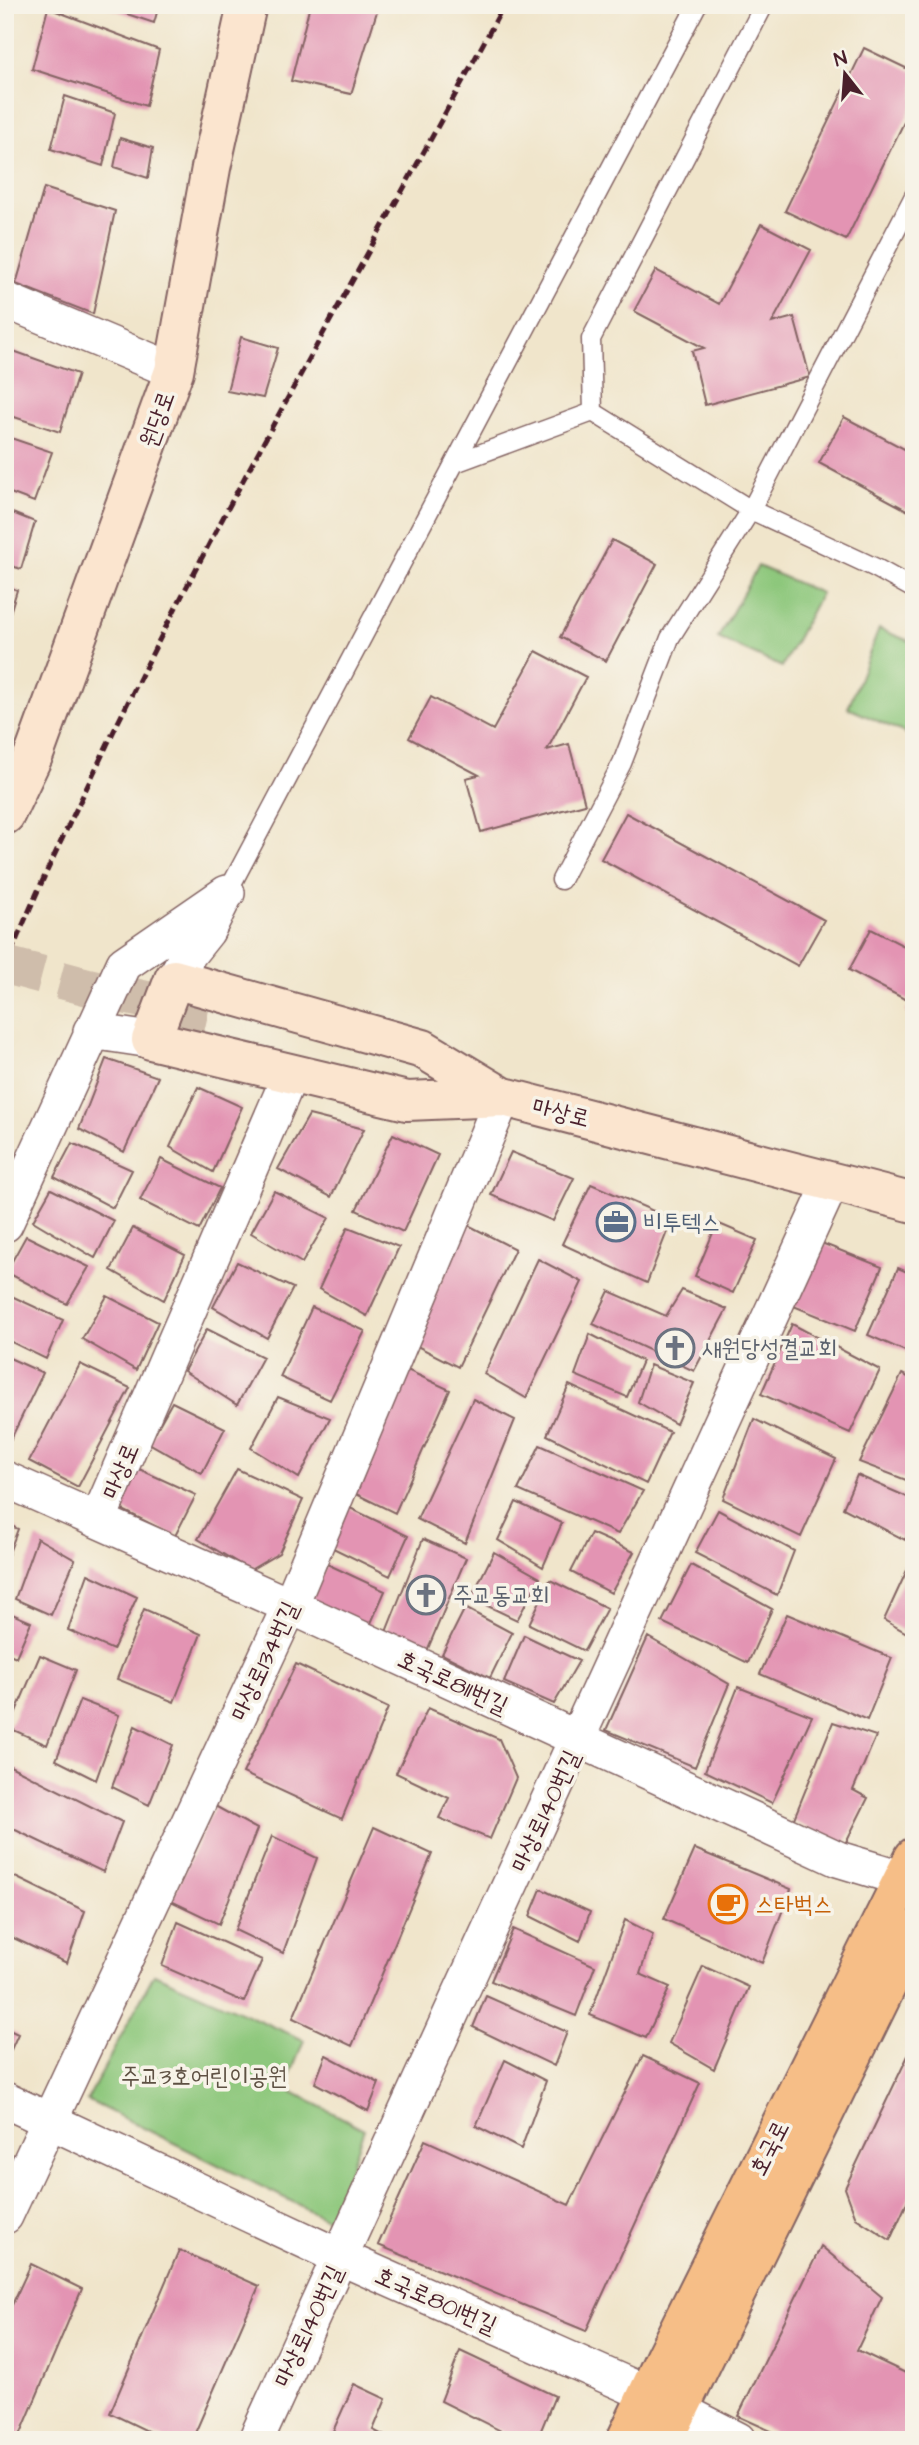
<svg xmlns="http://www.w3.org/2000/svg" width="919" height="2445" font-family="'Architects Daughter','Poor Story',sans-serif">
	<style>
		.green { fill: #8dc77c; stroke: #6c7354; stroke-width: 2 }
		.building { fill: #e394b3 }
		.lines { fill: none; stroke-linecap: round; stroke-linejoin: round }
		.secondary-tunnel { stroke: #cfbdab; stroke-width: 38; stroke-dasharray: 38 19; stroke-linecap: butt }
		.lane-casing { stroke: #846463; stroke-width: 21 }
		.street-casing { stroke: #846463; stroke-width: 38 }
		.secondary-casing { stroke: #846463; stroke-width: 42 }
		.primary-casing { stroke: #846463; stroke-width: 42 }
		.lane { stroke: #fff; stroke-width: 18 }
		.street { stroke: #fff; stroke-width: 35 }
		.secondary { stroke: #fbe5cf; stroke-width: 38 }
		.primary { stroke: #f6be87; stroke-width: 38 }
		.rail { stroke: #4a1f2b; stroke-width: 5; stroke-dasharray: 10 5; stroke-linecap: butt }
		.labels { text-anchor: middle; stroke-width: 7; stroke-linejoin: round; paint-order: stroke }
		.street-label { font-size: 24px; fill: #4a1f2b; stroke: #f7f3e8 }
		.service-label { font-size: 24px; fill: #4e5e75; stroke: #f7f3e8; text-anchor: start }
		.worship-label { font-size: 24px; fill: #5b616d; stroke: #f7f3e8; text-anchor: start }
		.food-label { font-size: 24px; fill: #c56008; stroke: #f7f3e8; text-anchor: start }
		.park-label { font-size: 24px; fill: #5e5143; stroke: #f7f3e8 }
	</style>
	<rect width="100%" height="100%" fill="#f7f3e8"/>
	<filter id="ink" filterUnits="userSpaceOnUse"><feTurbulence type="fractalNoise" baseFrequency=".0143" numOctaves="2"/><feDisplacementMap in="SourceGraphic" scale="14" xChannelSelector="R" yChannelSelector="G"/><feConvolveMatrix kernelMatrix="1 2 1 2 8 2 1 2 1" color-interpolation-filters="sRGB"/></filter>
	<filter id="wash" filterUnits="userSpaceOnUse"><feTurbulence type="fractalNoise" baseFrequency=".00686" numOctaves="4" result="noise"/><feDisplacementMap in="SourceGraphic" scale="28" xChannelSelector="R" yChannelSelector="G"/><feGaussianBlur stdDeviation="1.57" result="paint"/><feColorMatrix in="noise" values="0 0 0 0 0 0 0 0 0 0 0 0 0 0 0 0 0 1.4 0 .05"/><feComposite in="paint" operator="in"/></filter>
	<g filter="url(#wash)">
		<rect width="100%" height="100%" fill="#f0e5cb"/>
		<!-- green -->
		<path class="green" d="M758,566L821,593L782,667L718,638Z
			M879,629L914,643V719L907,734L848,708Z
			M154,1974L304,2040L285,2088L364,2129L331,2221L87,2100Z"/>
		<g id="blocks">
			<!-- building -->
			<path class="building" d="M100,5H159L154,23Z
				M310,5H379L351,94L291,81Z
				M48,8L159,50L146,106L32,69Z
				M864,48L914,72V102L846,240L785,211Z
				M65,96L115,113L103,166L51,149Z
				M120,138L153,148L148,178L114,167Z
				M44,188L115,211L93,314L16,284Z
				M761,224L811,250L772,323L794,317L810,377L705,405L692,351L704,348L634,311L656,270L719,304Z
				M241,337L278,348L263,398L227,391Z
				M5,348L78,374L60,432L5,414Z
				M844,417L914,454V514L819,463Z
				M5,436L52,452L34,502L5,491Z
				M5,510L35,522L21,569L5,564Z
				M612,540L657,564L606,661L560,637Z
				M5,585L17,590L6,626H5Z
				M536,651L586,677L547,750L569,744L585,804L481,832L466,778L479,775L409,738L431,697L493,730Z
				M626,813L824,920L798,966L601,859Z
				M871,929L914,951V1004L849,970Z
				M914,1008V1034H913L906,1010Z
				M106,1059L158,1077L124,1152L79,1129Z
				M198,1087L242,1107L213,1172L170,1147Z
				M309,1115L364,1129L331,1197L278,1169Z
				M393,1134L438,1155L403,1232L356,1210Z
				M72,1143L132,1170L113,1208L54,1177Z
				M511,1152L574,1178L553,1221L491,1195Z
				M161,1159L220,1188L199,1230L140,1200Z
				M591,1184L672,1219L647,1283L562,1244Z
				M51,1189L114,1221L95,1258L33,1221Z
				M274,1191L329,1218L302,1263L251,1233Z
				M717,1223L757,1240L733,1293L695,1276Z
				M466,1224L515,1249L458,1367L413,1344Z
				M348,1227L399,1247L367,1316L319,1289Z
				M133,1228L185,1255L164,1300L111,1270Z
				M26,1236L89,1267L67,1304L6,1272Z
				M819,1242L882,1267L855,1331L791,1305Z
				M538,1259L582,1282L526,1398L484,1374Z
				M237,1262L293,1288L267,1338L213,1307Z
				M898,1268L914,1275V1355L868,1335Z
				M682,1290L727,1309L694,1371L593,1324L609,1291L666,1316Z
				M5,1293L63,1320L46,1359L5,1339Z
				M107,1296L158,1322L136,1370L82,1339Z
				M312,1307L365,1331L330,1400L280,1377Z
				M792,1324L880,1370L850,1433L761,1394Z
				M207,1329L263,1357L237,1405L184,1371Z
				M590,1334L642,1361L627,1397L575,1375Z
				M5,1356L43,1373L9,1443L5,1441Z
				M80,1364L130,1388L78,1487L29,1461Z
				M650,1365L694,1383L676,1424L638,1402Z
				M405,1369L450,1390L395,1513L352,1492Z
				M902,1374L914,1380V1483L859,1462Z
				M569,1385L670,1432L646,1484L547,1435Z
				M278,1397L330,1418L299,1478L251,1448Z
				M473,1399L515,1420L465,1543L417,1519Z
				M172,1402L225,1428L202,1473L149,1443Z
				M754,1419L836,1459L801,1537L723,1499Z
				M540,1445L643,1491L618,1534L518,1490Z
				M139,1469L196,1495L175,1536L119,1508Z
				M237,1469L303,1500L279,1553L250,1570L198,1539Z
				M857,1475L914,1500V1522L905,1540L843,1508Z
				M516,1502L562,1523L543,1567L498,1540Z
				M348,1507L408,1536L390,1576L329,1546Z
				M718,1510L794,1551L777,1595L695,1553Z
				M5,1523L18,1529L5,1563Z
				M591,1533L634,1552L611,1593L571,1572Z
				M37,1538L75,1560L51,1615L15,1599Z
				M423,1539L466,1558L427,1651L386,1632Z
				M494,1552L540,1578L517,1620L471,1598Z
				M914,1555V1637L884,1620Z
				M327,1564L385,1591L368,1630L310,1600Z
				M691,1565L772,1609L748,1663L662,1622Z
				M88,1574L137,1597L113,1650L68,1630Z
				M550,1580L607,1608L584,1651L529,1624Z
				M465,1608L512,1633L490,1678L442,1654Z
				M144,1609L201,1634L174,1702L117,1679Z
				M5,1611L31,1622L16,1657L5,1652Z
				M787,1614L892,1658L867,1720L760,1674Z
				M524,1635L579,1661L554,1704L504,1682Z
				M648,1637L729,1684L695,1767L606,1730Z
				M40,1655L76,1670L47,1745L9,1728Z
				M296,1664L388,1708L342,1819L243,1773Z
				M738,1687L812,1716L772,1803L705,1771Z
				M80,1700L119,1715L96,1780L56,1760Z
				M428,1708L499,1739L516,1778L490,1839L439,1818L449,1798L396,1773Z
				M833,1722L876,1736L853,1790L868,1798L845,1844L793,1821Z
				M135,1726L173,1745L149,1805L112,1787Z
				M8,1765L122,1822L103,1872L5,1825V1771Z
				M215,1806L257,1829L219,1924L171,1901Z
				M374,1827L432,1854L352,2046L293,2018Z
				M272,1836L317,1858L283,1953L235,1930Z
				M695,1849L791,1889L762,1963L664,1919Z
				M5,1872L85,1911L67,1963L5,1934Z
				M541,1889L590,1912L580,1941L530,1916Z
				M625,1920L653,1934L640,1974L670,1987L646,2038L590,2015Z
				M178,1922L262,1960L244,2002L162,1966Z
				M513,1929L595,1966L576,2016L491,1981Z
				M703,1966L749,1987L714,2069L669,2043Z
				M486,1996L567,2032L554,2066L473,2027Z
				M5,2028L18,2034L5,2063Z
				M914,2043V2187L890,2240L856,2218L845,2188Z
				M326,2055L379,2083L368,2111L315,2083Z
				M643,2056L700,2083L586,2331L378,2245L425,2140L569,2205Z
				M505,2060L546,2081L521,2149L476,2126Z
				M821,2246L882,2297L857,2350L914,2377V2440H791L738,2416Z
				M179,2250L259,2286L192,2440H166L110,2413Z
				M31,2264L82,2289L18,2440H5V2320Z
				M460,2351L555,2396L537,2440H519L441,2401Z
				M354,2384L386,2399L373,2430L392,2440H329Z"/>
		</g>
	</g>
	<g filter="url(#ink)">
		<use href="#blocks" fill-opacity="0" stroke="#846463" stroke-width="2"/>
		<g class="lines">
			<!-- secondary-tunnel -->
			<path class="secondary-tunnel" d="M5,965L88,987L209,1014"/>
			<defs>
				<path id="lane" d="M593,412L591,339L764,5
					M455,463L593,412L751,510L876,568L914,589
					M561,880L622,763L670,638L751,510L914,196
					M227,893L697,5"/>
				<path id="street" d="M5,300L174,371
					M174,979L187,956L207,931L223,899
					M91,1031L151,1040
					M5,1224L124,964L227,893
					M5,1479L290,1606L838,1859L914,1882
					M98,1520L291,1073
					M5,2100L340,2257L648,2394L738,2440
					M5,2216L290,1606L503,1097
					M256,2440L832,1181"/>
				<path id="secondary" d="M5,815L35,752L174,371L211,168L247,5
					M174,979L423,1049L503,1097L407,1101L151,1040Z
					M477,1090L914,1203"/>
				<path id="primary" d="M626,2440L665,2357L914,1857
					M664,2440L914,1930"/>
			</defs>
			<!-- lane casing -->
			<use href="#lane" class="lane-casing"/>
			<!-- street casing -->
			<use href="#street" class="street-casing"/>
			<!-- secondary casing -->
			<use href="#secondary" class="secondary-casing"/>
			<!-- primary casing -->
			<use href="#primary" class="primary-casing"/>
			<!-- lane -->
			<use href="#lane" class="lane"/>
			<!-- street -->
			<use href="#street" class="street"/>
			<!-- secondary -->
			<use href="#secondary" class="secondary"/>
			<!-- primary -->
			<use href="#primary" class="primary"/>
			<!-- rail -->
			<path class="rail" d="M5,968C35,892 72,819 107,745C229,493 371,252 504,5"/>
		</g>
	</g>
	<!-- icons -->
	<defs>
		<symbol id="office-ring" viewBox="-11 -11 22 22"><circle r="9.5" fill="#f7f3e8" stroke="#5c6f8a" stroke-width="1.5"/><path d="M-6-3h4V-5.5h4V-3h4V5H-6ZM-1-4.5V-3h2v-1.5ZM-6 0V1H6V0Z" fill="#5c6f8a"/></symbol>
		<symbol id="church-ring" viewBox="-11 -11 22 22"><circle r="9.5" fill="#f7f3e8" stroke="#6b7280" stroke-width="1.5"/><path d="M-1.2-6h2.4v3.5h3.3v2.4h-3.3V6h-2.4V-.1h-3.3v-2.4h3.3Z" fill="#6b7280"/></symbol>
		<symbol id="cafe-ring" viewBox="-11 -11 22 22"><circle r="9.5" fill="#f7f3e8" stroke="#e8710a" stroke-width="1.5"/><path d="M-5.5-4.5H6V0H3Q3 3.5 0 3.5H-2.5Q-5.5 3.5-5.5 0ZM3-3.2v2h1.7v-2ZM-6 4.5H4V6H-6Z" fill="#e8710a"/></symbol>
	</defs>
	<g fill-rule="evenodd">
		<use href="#office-ring" x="594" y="1200" width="44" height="44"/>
		<use href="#church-ring" x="653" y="1326" width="44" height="44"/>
		<use href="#church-ring" x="404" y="1573" width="44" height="44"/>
		<use href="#cafe-ring" x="706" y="1882" width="44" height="44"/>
	</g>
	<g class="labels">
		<!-- street labels -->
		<g class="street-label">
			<text transform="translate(157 419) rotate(-70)" y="8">원당로</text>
			<text transform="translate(561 1112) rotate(14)" y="8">마상로</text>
			<text transform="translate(120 1471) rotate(-67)" y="8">마상로</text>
			<text transform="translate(264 1661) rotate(-65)" y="8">마상로134번길</text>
			<text transform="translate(453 1682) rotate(25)" y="8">호국로811번길</text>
			<text transform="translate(545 1811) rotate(-65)" y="8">마상로140번길</text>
			<text transform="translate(769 2148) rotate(-63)" y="8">호국로</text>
			<text transform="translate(436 2300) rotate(24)" y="8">호국로801번길</text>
			<text transform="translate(308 2326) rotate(-65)" y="8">마상로140번길</text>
		</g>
		<!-- service labels -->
		<g class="service-label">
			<text x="643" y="1230">비투텍스</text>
		</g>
		<!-- worship labels -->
		<g class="worship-label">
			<text x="702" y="1356">새원당성결교회</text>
			<text x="453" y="1603">주교동교회</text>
		</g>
		<!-- food labels -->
		<g class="food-label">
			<text x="755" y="1912">스타벅스</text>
		</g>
		<!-- park labels -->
		<g class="park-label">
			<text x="204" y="2084">주교3호어린이공원</text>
		</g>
	</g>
	<!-- margin -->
	<rect width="919" height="2445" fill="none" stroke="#f7f3e8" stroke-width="28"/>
	<!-- north arrow -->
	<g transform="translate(845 74) rotate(343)" stroke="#f7f3e8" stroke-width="5" paint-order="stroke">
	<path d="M0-5L12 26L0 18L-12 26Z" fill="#4a1f2b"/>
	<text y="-10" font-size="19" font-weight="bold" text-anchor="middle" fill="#4a1f2b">N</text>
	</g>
</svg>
